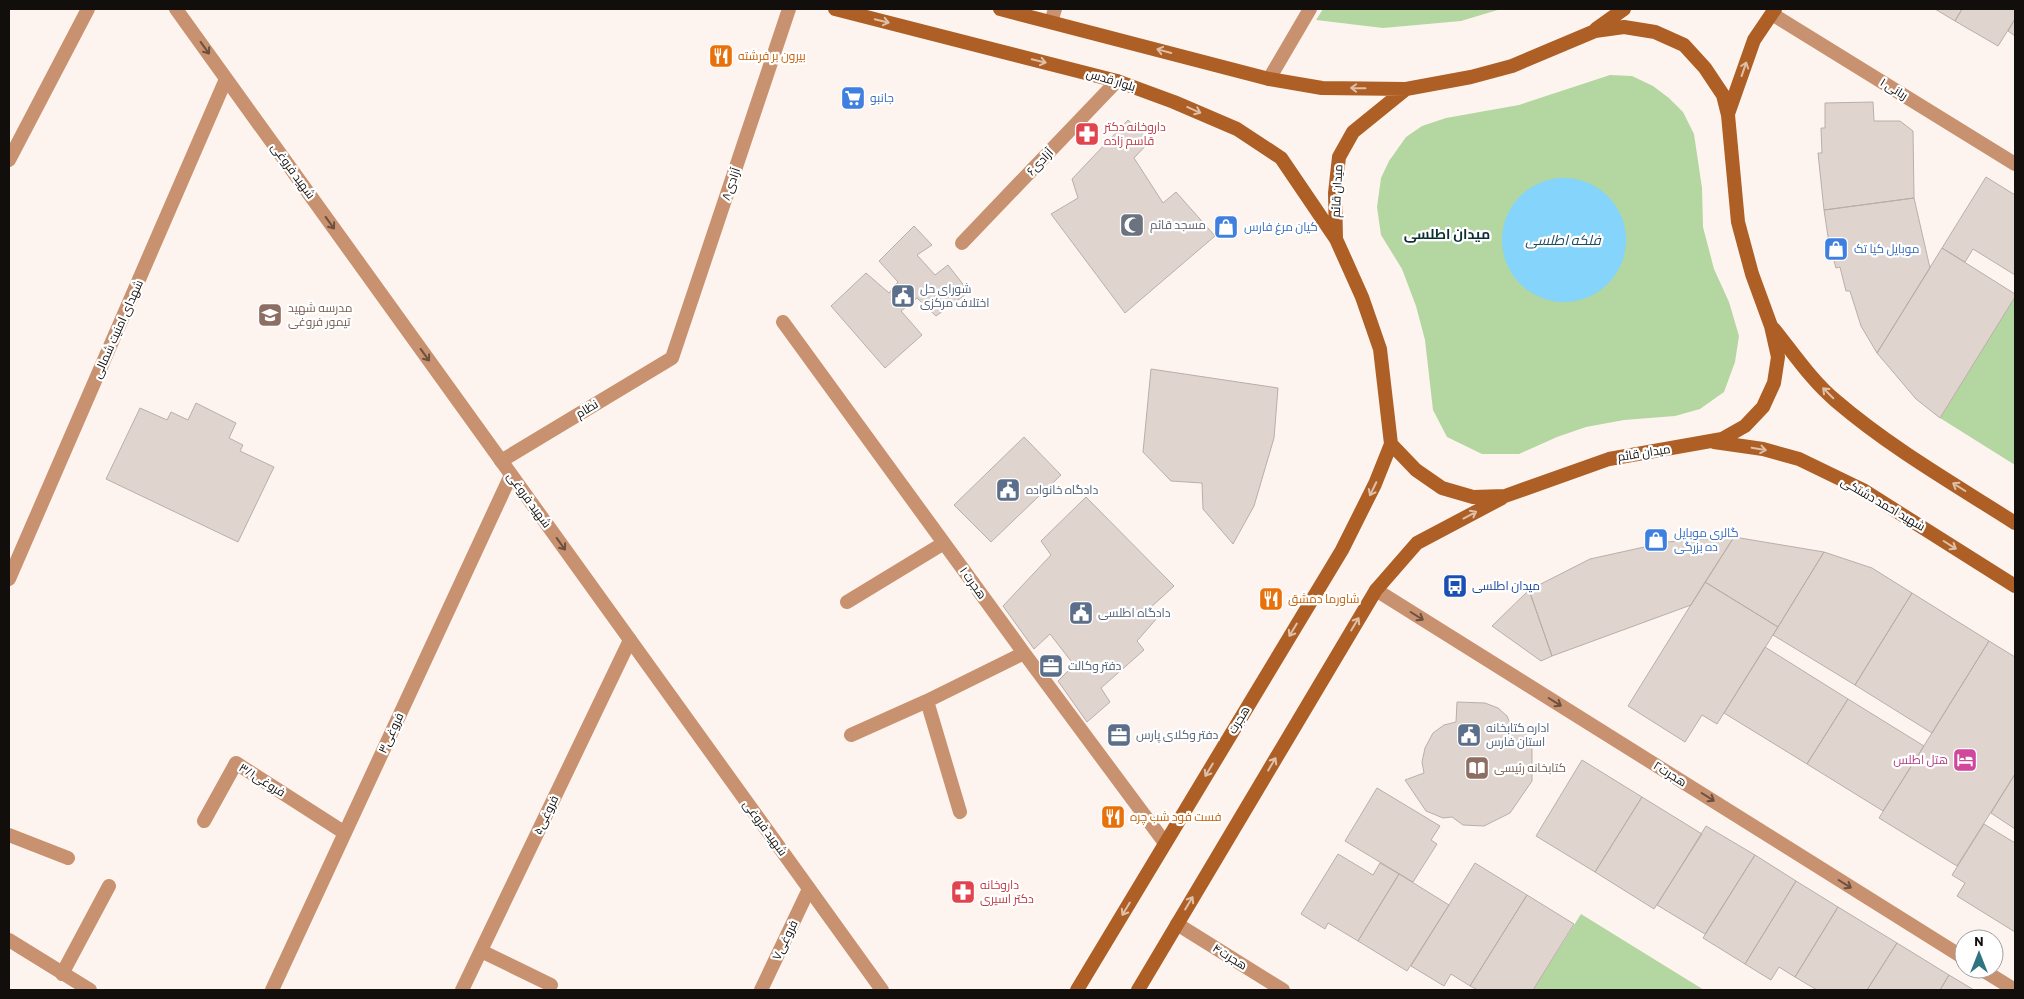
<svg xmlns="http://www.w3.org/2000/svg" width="2024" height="999" font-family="Barlow,Cairo,sans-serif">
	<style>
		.green { fill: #b4d6a1 }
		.water { fill: #84d4fc }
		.building { fill: #e0d4ce; stroke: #baaea9 }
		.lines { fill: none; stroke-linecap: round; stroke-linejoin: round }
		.pedestrian { stroke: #c89270; stroke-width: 14 }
		.minor { stroke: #c89270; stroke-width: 14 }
		.tertiary { stroke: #c89270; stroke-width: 14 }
		.secondary { stroke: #ad5f25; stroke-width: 14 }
		.oneway { stroke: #debfa8 }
		.oneway2 { stroke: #6d503e }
		.labels { text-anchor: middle; stroke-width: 4.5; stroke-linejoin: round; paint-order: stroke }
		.food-label { font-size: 12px; fill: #c56008; stroke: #fff; text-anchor: start }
		.street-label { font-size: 12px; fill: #120e0c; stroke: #fff }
		.shop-label { font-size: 12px; fill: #366cbe; stroke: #fff; text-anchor: start }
		.health-label { font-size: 12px; fill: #be3a42; stroke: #fff; text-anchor: start }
		.worship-label { font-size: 12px; fill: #5b616d; stroke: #fff; text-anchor: start }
		.service-label { font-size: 12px; fill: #4e5e75; stroke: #fff; text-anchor: start }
		.education-label { font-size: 12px; fill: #785e54; stroke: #fff; text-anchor: start }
		.transit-label { font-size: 12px; fill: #164399; stroke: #fff; text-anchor: start }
		.hotel-label { font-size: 12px; fill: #b23c85; stroke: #fff; text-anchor: end }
		.neighbourhood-label { font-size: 14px; font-weight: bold; fill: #0c2f34; stroke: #fff }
		.water-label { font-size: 14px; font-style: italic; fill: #1e4b5f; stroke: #fff }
	</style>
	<rect width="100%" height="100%" fill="#fef4ef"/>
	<!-- green -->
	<path class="green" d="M1323,9H1501L1461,21L1383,28L1316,20Z
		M1610,75L1632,76L1653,86L1669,98L1683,112L1694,134L1702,188L1703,227L1714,269L1729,302L1739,336L1735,362L1724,392L1700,409L1675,416L1624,420L1586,427L1557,437L1519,454H1482L1447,437L1433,410L1425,340L1416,306L1402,269L1381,235L1377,207L1381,178L1389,161L1406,137L1422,126L1446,118L1519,105Z
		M2015,297V465L1940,418Z
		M1581,914L1704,990H1533Z"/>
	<!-- water -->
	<path class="water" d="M1502 240a62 62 0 1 1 124 0a62 62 0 1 1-124 0Z"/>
	<!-- building -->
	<path class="building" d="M1935,9H1962L1955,21Z
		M1962,9H2015V19L1998,46L1955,21Z
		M2015,19V36L2008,31Z
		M1873,102L1874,121H1900L1913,131L1914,198L1824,210L1818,153H1822L1821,128H1825V103Z
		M1128,120L1150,141L1134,158L1163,203L1176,192L1215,236L1125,313L1051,214L1078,198L1072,179Z
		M1986,177L2015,195V275L1973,249L1965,262L1942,248Z
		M1914,198L1930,268L1877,353L1861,326L1850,291H1846L1840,267L1836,268L1829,243L1824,210Z
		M914,226L932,245L917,255L935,275L948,265L969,292L936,316L917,298L901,311L922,335L885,368L831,306L866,273L889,293L898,282L879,261Z
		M1942,248L2015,294V297L1940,418L1916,399L1877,353Z
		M1151,369L1278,388L1274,438L1254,506L1233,544L1203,509L1202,483L1171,481L1143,452Z
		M196,403L236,423L229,438L243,445L240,451L274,467L238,542L106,479L140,408L167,420L171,412L188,420Z
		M1024,437L1061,475L991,542L954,505Z
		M1086,497L1174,586L1149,609L1157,618L1137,641L1144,650L1101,688L1110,702L1087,722L1058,681L1074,665L1050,634L1034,649L1003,606L1051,555L1041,541Z
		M1734,537L1691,605L1552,656L1529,590L1590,559L1667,542Z
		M1734,537L1824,552L1778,627L1705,582Z
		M1824,552L1872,568L1912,593L1855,685L1773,635Z
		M1705,582L1778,627L1717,724L1702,715L1685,742L1628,706Z
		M1529,590L1552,656L1541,661L1492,626Z
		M1912,593L1989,641L1932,733L1855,685Z
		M1989,641L2015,657V774L1957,866L1879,818Z
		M1765,647L1848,699L1807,764L1724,713Z
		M1848,699L1924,746L1883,811L1807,764Z
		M1457,702L1485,703L1498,708L1507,716L1512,728L1522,730L1530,739L1532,750V781L1510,813L1484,826L1463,825L1452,817L1443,818L1426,811L1405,780L1424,773L1422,762L1425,748L1433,733L1444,725L1456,722Z
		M1582,760L1642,797L1595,872L1536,836Z
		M2015,774V829L1991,813Z
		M1377,788L1440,826L1431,840L1437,844L1413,882L1345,841Z
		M1642,797L1702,834L1654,909L1595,872Z
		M1984,824L2015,843V932L1957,896L1965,883L1952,875Z
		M1706,826L1755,855L1705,934L1657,905Z
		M1338,854L1373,875L1380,863L1399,874L1358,941L1328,923L1325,929L1301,914Z
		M1755,855L1796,881L1745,964L1703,938Z
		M1475,863L1527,895L1470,986L1451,974L1444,986L1411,966Z
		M1399,874L1449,905L1407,971L1358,941Z
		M1796,881L1838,907L1795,977L1779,967L1771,980L1745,964Z
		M1527,895L1574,924L1533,990H1478L1470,986Z
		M1838,907L1897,943L1867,990H1817L1795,977Z
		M1897,943L1949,975L1940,990H1867Z
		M1949,975L1974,990H1940Z"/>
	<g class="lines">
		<!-- pedestrian -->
		<path class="pedestrian" d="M1051,22L1055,9"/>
		<!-- minor -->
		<path class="minor" d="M1772,14L2015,164
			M1269,79L1310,9
			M9,160L88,9
			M962,243L1117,81
			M783,322L1024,653L1165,843
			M501,461L672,358L789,9
			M1376,590L1964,958
			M847,602L944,543
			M927,701L960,812
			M851,735L927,701L1024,653
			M204,821L236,763L345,833
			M9,835L68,858
			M1177,924L1283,990
			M9,940L90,990
			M481,951L551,985
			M1981,969L2015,990
			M62,974L109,886
			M272,990L511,475
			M462,990L630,640
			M761,990L809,889"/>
		<!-- tertiary -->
		<path class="tertiary" d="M176,9L882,990
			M9,579L226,79"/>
		<!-- secondary -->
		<path class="secondary" d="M835,9L1117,81L1174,102L1237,129L1281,158L1336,239
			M1000,9L1269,79L1322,88L1406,89
			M1624,27L1655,32L1684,45L1705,68L1723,95L1728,115L1738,222L1752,274L1771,326L1778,357L1774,383L1763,407L1745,426L1722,439L1609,459L1505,496L1473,497L1442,488L1416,470L1391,444L1380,349L1362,297L1336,239L1335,193L1339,157L1353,132L1406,89L1471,77L1512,66L1595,31Z
			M1596,29L1624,9
			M1728,114L1754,40L1775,9
			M1774,329C1794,354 1812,381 1836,401C1891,448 1954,484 2015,523
			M1714,442L1763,449L1799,459L1863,490L2015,586
			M1077,990L1342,550L1375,484L1391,444
			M1138,990L1376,590L1417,543L1502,498"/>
	</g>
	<!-- one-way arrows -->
	<defs><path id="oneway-shaft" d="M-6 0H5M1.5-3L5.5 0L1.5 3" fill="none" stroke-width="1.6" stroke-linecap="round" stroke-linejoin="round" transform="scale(1.25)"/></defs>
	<g class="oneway">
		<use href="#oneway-shaft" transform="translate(882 21) rotate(14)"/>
		<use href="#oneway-shaft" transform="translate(1164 51) rotate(-165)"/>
		<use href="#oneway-shaft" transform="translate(1039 61) rotate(14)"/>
		<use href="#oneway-shaft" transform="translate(1744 69) rotate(-71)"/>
		<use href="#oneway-shaft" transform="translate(1358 88) rotate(-179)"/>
		<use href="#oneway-shaft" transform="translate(1194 110) rotate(24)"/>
		<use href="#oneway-shaft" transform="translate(1828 393) rotate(-135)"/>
		<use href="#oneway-shaft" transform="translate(1759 449) rotate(10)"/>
		<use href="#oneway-shaft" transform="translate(1959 487) rotate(-148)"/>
		<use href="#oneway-shaft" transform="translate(1373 489) rotate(116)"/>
		<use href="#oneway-shaft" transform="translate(1470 515) rotate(-28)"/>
		<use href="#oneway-shaft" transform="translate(1950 545) rotate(32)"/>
		<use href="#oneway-shaft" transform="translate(1355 624) rotate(-59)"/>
		<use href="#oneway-shaft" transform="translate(1293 630) rotate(121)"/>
		<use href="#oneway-shaft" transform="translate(1272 764) rotate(-59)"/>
		<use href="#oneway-shaft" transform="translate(1209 770) rotate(121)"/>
		<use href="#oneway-shaft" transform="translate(1189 903) rotate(-59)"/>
		<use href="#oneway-shaft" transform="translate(1126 909) rotate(121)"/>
	</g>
	<g class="oneway2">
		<use href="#oneway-shaft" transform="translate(205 48) rotate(54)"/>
		<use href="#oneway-shaft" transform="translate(330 223) rotate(54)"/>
		<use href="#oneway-shaft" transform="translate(425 355) rotate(54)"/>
		<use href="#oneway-shaft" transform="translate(561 544) rotate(54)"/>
		<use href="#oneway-shaft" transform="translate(1417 616) rotate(32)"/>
		<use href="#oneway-shaft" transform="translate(1555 702) rotate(32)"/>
		<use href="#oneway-shaft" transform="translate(1708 797) rotate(32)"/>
		<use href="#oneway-shaft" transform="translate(1845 884) rotate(32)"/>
	</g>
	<!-- icons -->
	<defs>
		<symbol id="restaurant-square" viewBox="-11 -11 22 22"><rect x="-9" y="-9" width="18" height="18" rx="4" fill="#e8710a" stroke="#fff"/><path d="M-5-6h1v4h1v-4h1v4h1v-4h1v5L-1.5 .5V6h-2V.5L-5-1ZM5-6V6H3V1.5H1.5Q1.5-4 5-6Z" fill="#fff"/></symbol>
		<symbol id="supermarket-square" viewBox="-11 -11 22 22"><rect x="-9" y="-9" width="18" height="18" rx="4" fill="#3f7fe0" stroke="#fff"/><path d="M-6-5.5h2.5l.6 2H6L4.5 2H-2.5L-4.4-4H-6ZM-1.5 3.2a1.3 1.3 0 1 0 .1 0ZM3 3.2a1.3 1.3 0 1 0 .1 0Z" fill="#fff"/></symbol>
		<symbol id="pharmacy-square" viewBox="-11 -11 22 22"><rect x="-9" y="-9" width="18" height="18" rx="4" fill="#e0444e" stroke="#fff"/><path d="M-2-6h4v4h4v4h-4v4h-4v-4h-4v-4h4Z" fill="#fff"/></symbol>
		<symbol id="mosque-square" viewBox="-11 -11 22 22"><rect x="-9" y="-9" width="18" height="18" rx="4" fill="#6b7280" stroke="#fff"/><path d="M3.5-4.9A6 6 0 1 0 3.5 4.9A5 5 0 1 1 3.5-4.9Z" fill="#fff"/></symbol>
		<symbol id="shop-square" viewBox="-11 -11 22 22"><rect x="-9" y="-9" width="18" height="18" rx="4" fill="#3f7fe0" stroke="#fff"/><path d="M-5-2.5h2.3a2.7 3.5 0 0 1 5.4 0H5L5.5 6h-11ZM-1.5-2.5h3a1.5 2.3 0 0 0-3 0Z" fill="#fff"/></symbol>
		<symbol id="civic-square" viewBox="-11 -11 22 22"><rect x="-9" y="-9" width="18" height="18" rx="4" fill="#5c6f8a" stroke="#fff"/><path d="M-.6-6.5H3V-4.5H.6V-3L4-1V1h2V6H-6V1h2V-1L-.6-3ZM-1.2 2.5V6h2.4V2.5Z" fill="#fff"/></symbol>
		<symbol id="school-square" viewBox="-11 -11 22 22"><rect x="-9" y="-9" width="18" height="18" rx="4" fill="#8d6e63" stroke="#fff"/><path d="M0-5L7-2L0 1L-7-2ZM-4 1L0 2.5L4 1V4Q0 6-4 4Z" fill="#fff"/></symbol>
		<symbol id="bus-square" viewBox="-11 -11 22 22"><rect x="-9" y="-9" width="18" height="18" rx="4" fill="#1a4fb4" stroke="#fff"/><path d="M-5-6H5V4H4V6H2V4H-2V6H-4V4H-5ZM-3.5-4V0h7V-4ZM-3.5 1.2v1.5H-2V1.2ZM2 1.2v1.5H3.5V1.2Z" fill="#fff"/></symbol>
		<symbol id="office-square" viewBox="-11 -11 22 22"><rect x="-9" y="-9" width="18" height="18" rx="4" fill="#5c6f8a" stroke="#fff"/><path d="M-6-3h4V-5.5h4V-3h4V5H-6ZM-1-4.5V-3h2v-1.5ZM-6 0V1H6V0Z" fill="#fff"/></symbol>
		<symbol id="hotel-square" viewBox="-11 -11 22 22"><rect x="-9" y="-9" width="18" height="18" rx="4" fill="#d1479c" stroke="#fff"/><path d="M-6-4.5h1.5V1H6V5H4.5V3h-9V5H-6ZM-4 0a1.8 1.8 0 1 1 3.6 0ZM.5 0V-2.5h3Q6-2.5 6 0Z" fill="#fff"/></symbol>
		<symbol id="library-square" viewBox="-11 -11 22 22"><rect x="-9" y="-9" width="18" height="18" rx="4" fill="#8d6e63" stroke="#fff"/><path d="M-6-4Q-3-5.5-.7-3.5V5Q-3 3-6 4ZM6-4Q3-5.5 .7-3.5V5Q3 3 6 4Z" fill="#fff"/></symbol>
	</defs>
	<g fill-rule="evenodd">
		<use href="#restaurant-square" x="707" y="42" width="28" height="28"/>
		<use href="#supermarket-square" x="839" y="84" width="28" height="28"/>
		<use href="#pharmacy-square" x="1073" y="120" width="28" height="28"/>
		<use href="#mosque-square" x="1118" y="211" width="28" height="28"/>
		<use href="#shop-square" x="1212" y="213" width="28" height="28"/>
		<use href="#shop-square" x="1822" y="235" width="28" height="28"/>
		<use href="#civic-square" x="889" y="282" width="28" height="28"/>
		<use href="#school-square" x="256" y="301" width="28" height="28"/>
		<use href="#civic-square" x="994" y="476" width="28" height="28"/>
		<use href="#shop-square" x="1642" y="526" width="28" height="28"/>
		<use href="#bus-square" x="1441" y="572" width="28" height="28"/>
		<use href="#restaurant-square" x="1257" y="585" width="28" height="28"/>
		<use href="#civic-square" x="1067" y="599" width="28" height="28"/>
		<use href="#office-square" x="1037" y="652" width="28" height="28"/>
		<use href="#office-square" x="1105" y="721" width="28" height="28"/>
		<use href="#civic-square" x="1455" y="721" width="28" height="28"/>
		<use href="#hotel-square" x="1951" y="746" width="28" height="28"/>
		<use href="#library-square" x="1463" y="754" width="28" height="28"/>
		<use href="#restaurant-square" x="1099" y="803" width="28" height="28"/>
		<use href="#pharmacy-square" x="949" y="878" width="28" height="28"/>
	</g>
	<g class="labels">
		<!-- food labels -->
		<g class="food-label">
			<text x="738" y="60">بیرون بر فرشته</text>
			<text x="1288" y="603">شاورما دمشق</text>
			<text x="1130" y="821">فست فود شب چره</text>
		</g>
		<!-- street labels -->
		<g class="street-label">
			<text transform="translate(1111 80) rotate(17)" y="4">بلوار قدس</text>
			<text transform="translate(1894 89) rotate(32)" y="4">ربانی ۱</text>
			<text transform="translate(1040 162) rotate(-46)" y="4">آزادی۶</text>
			<text transform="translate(293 171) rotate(54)" y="4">شهید فروغی</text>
			<text transform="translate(731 184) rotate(-71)" y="4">آزادی۸</text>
			<text transform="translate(1337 191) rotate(-87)" y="4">میدان قائم</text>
			<text transform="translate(118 329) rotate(-66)" y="4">شهدای امنیت شمالی</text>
			<text transform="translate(587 409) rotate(-31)" y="4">نظام</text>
			<text transform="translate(1644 453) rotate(-9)" y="4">میدان قائم</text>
			<text transform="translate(529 500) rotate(54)" y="4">شهید فروغی</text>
			<text transform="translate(1883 504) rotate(30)" y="4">شهید احمد دشتکی</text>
			<text transform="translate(973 583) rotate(54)" y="4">هجرت ۱</text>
			<text transform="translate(1239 720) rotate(-59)" y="4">هجرت</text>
			<text transform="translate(391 733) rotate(-65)" y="4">فروغی۳</text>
			<text transform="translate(1670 774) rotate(32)" y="4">هجرت۲</text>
			<text transform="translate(262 780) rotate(32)" y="4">فروغی۳/۱</text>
			<text transform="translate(546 815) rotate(-64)" y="4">فروغی۵</text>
			<text transform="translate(765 828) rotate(54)" y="4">شهید فروغی</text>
			<text transform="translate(785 940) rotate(-64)" y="4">فروغی۷</text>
			<text transform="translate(1230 957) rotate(32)" y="4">هجرت۴</text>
		</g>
		<!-- shop labels -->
		<g class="shop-label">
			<text x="870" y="102">جانبو</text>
			<text x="1244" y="231">کیان مرغ فارس</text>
			<text x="1854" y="253">موبایل کیا تک</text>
			<text x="1674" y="537">گالری موبایل<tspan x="1674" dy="14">ده بزرگی</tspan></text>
		</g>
		<!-- health labels -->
		<g class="health-label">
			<text x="1104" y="131">داروخانه دکتر<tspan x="1104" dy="14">قاسم زاده</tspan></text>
			<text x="980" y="889">داروخانه<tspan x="980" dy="14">دکتر اسیری</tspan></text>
		</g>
		<!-- worship labels -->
		<g class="worship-label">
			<text x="1150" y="229">مسجد قائم</text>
		</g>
		<!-- service labels -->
		<g class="service-label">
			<text x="920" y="293">شورای حل<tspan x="920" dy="14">اختلاف مرکزی</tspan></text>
			<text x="1026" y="494">دادگاه خانواده</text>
			<text x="1098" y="617">دادگاه اطلسی</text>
			<text x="1068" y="670">دفتر وکالت</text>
			<text x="1486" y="732">اداره کتابخانه<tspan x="1486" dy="14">استان فارس</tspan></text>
			<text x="1136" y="739">دفتر وکلای پارس</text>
		</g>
		<!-- education labels -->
		<g class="education-label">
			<text x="288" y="312">مدرسه شهید<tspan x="288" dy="14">تیمور فروغی</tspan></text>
			<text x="1494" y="772">کتابخانه رئیسی</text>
		</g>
		<!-- transit labels -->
		<g class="transit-label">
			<text x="1472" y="590">میدان اطلسی</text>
		</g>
		<!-- hotel labels -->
		<g class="hotel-label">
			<text x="1948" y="764">هتل اطلس</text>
		</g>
		<!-- neighbourhood labels -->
		<g class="neighbourhood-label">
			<text x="1447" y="239">میدان اطلسی</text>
		</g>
		<!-- water labels -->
		<g class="water-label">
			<text x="1563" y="245">فلکه اطلسی</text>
		</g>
	</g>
	<!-- border -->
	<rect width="2024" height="999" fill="none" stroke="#120e0c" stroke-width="20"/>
	<!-- north arrow -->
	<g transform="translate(1979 954)"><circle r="24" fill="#ffffff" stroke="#a09f9e"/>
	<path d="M0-4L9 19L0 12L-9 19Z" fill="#2e7580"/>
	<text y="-8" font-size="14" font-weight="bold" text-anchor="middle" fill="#120e0c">N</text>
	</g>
</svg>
